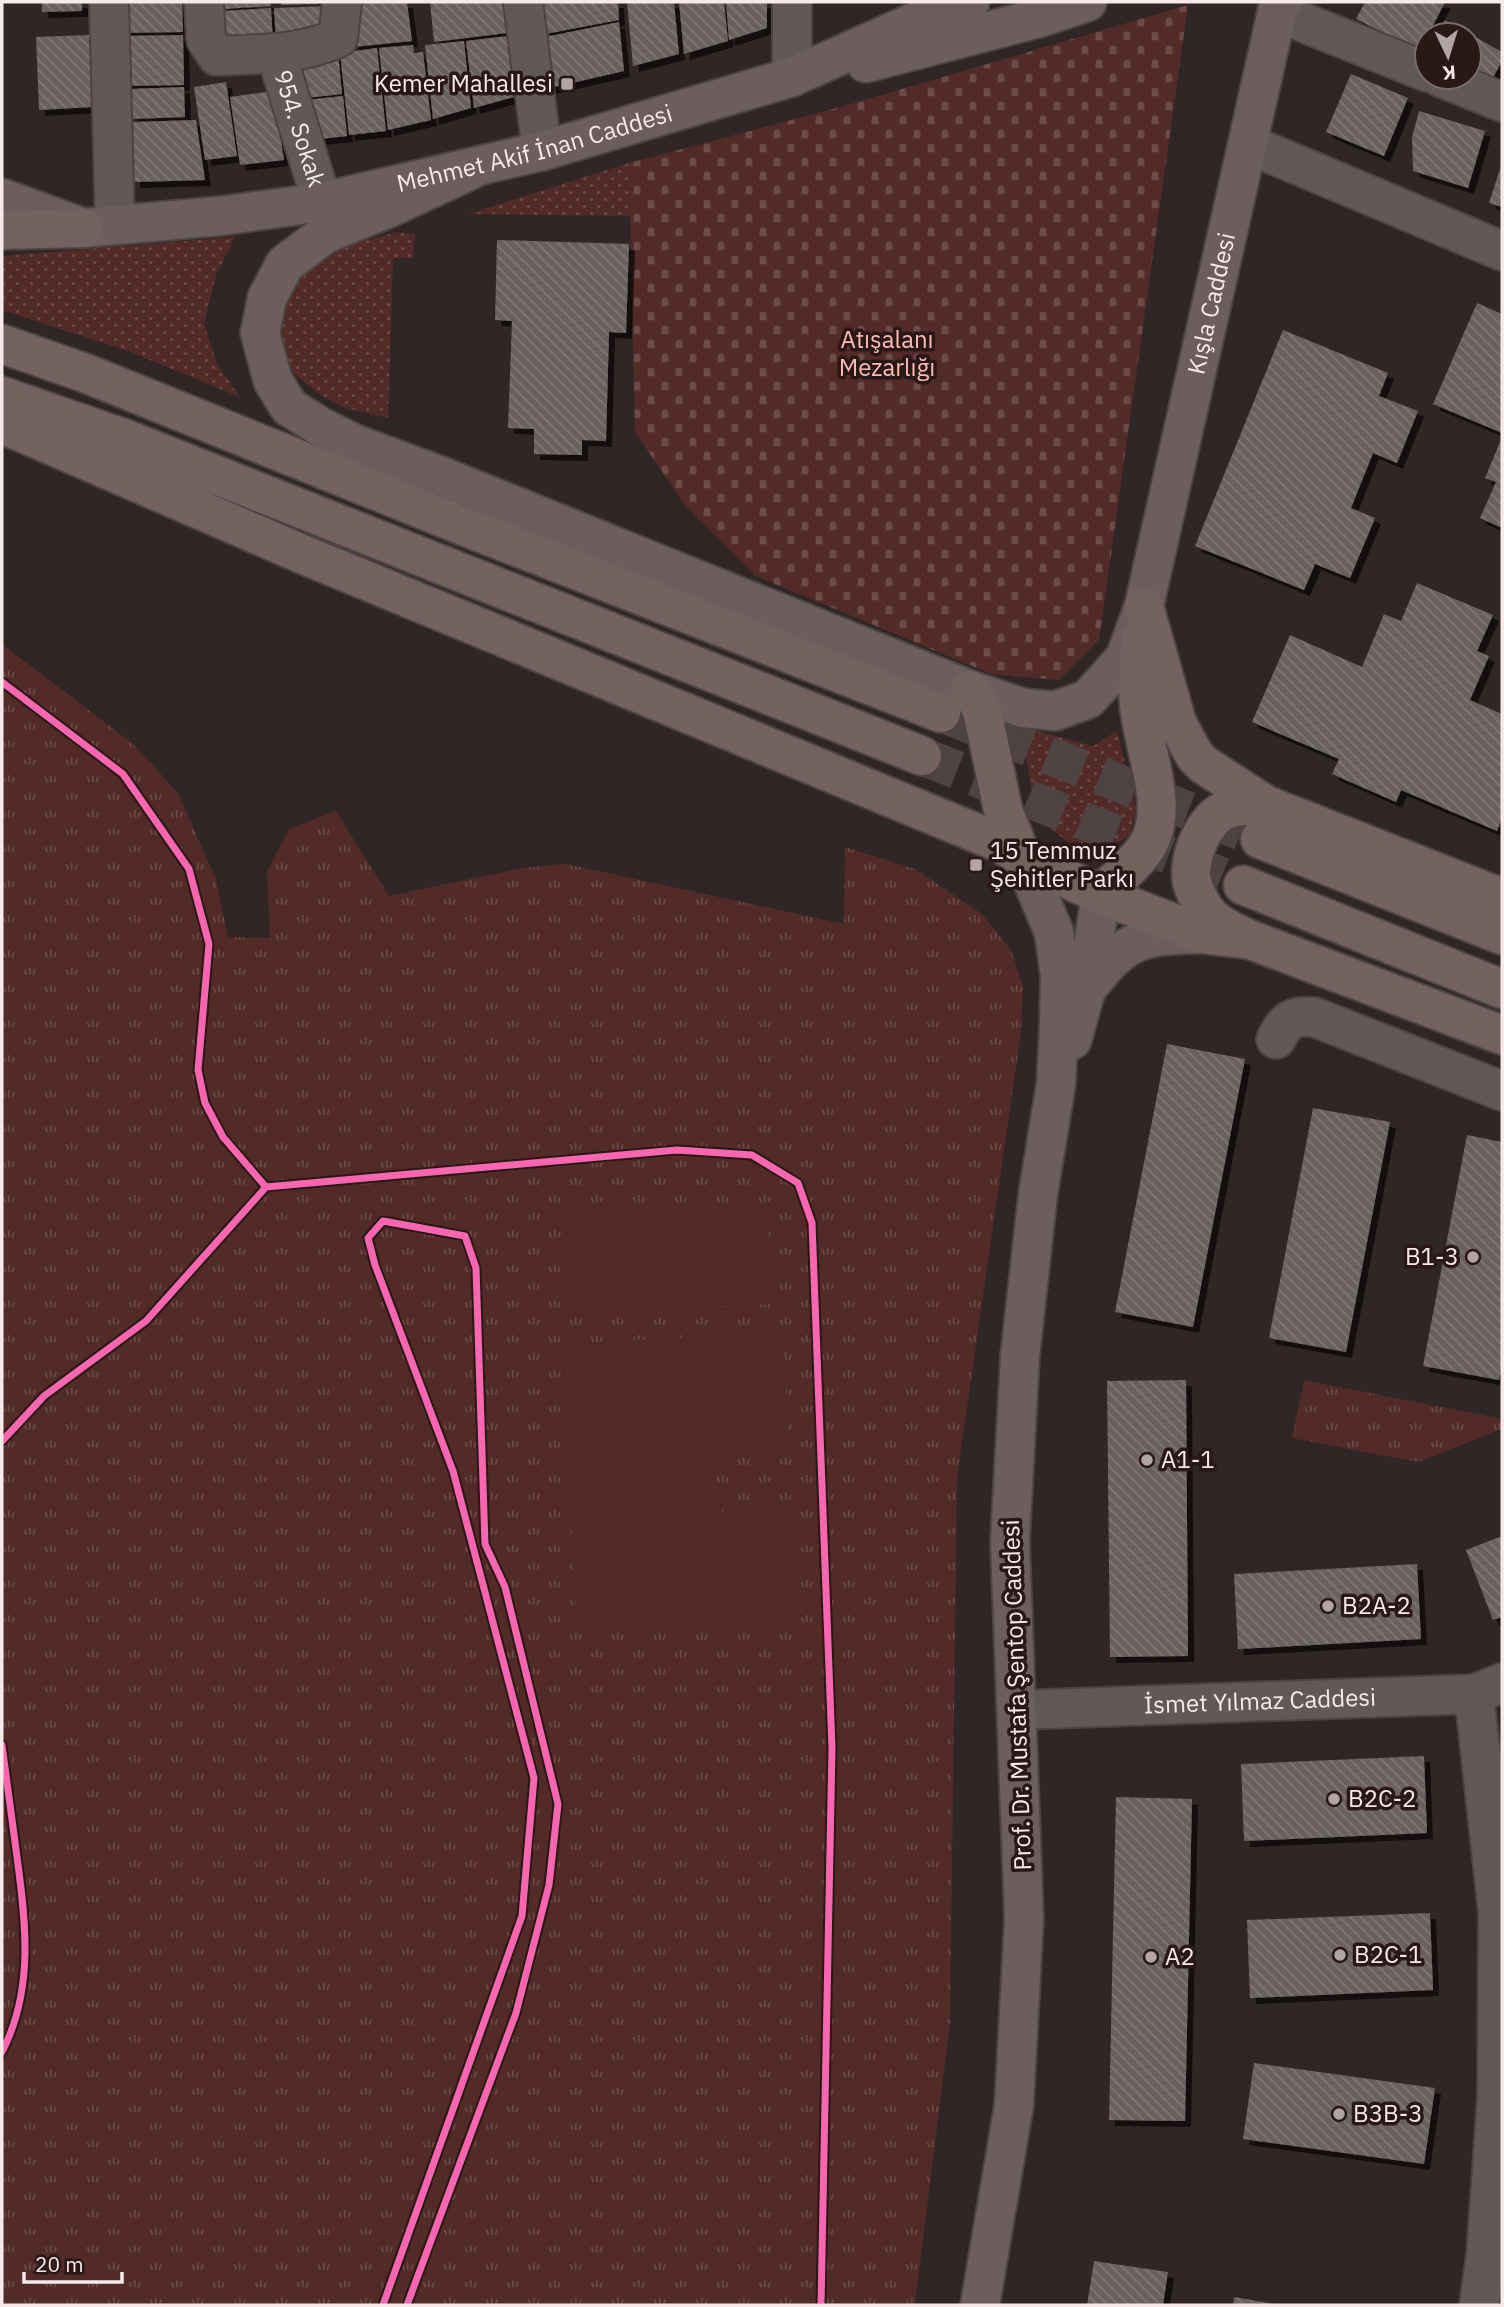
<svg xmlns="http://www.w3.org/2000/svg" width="1504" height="2307" font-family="'IBM Plex Sans',sans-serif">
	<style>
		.grass { fill: url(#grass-dots) }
		.cemetery { fill: url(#cemetery-stones) }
		.park { fill: url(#park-tufts) }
		.pitch { fill: #522b28 }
		.building { fill: url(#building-back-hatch); filter: url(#shadow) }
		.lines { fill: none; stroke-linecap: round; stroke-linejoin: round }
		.highway-tunnel { stroke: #4e4342; stroke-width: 38; stroke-dasharray: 38 19; stroke-linecap: butt }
		.minor-casing { stroke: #4d4442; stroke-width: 42 }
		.major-casing { stroke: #4d4442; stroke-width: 42 }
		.highway-casing { stroke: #4d4442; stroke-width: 42 }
		.minor { stroke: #615958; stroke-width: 38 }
		.major { stroke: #6c5e5d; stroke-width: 38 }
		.highway { stroke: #746260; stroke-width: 38 }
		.cycleway-casing { stroke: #2a1816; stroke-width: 11 }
		.cycleway { stroke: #f766af; stroke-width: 7 }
		.poi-dot { fill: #b1a5a4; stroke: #2a1816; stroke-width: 2.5 }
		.labels { text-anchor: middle; stroke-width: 7; stroke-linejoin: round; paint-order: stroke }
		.poi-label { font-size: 24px; fill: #f7eae8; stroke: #2a1816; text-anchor: start }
		.street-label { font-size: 24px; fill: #f7eae8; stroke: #2a1816 }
		.park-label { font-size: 24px; fill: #fbbbb4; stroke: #2a1816 }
	</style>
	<defs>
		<pattern id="grass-dots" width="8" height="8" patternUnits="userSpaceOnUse" patternTransform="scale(1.75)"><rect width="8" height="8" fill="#522b28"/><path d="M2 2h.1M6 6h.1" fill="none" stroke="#6c4a47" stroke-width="1.8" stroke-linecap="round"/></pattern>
		<pattern id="cemetery-stones" width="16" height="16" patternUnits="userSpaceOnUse" patternTransform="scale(1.75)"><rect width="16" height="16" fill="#522b28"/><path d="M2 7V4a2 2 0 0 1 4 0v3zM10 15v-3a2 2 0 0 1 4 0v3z" fill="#6c4a47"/></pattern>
		<pattern id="park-tufts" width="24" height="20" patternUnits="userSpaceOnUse" patternTransform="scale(1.75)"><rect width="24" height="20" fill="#522b28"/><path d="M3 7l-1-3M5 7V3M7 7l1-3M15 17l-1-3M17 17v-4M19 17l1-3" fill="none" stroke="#6c4a47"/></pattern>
		<pattern id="building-back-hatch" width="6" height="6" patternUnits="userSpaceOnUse" patternTransform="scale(1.75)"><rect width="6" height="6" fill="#69605f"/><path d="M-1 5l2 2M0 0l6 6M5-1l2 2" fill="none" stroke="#7f7776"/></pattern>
		<filter id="shadow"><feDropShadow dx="6" dy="6" stdDeviation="0" flood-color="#0009"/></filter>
	</defs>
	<rect width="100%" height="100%" fill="#302625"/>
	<!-- grass -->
	<path class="grass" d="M629,163L631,216L468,214Z
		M397,232L415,234L413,258H393L388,418L345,408L319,394L282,364L278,327L286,290L322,253Z
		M235,237L216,275L204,324L217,364L240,397L128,351L2,310V256Z
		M1022,727L1093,746L1117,731L1136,808L1130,835L1108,849H1077L1050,828L1032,795Z"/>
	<!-- cemetery -->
	<path class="cemetery" d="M1188,5L1099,640L1059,680L991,674L756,576L686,507L635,432L629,163L844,106Z"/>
	<!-- park -->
	<path class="park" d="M2,644L133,744L178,793L216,879L228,937L270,938L267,872L289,829L336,811L389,896L523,868L566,864L844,924L845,847L915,869L982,914L1011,950L1023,986L1021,1032L957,1477L950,2023L915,2305H2Z
		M1304,1380L1502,1419V1429L1418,1462L1292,1438Z"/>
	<!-- pitch -->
	<path class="pitch" d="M767,1203L772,1304L572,1315L566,1214Z
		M783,1332L789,1448L714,1453L717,1512L792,1508L798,1620L577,1633L561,1344Z"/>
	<!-- building -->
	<path class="building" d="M42,2H82V11L42,12Z
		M120,2H182L183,32L120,33Z
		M222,2H271V6L223,9Z
		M281,2H318V4L281,5Z
		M350,2H407L412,41L353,47Z
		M430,2H504L507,33L434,42Z
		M542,2H618L619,20L545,34Z
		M627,2H674L679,54L633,66Z
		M679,2H724L728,41L684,54Z
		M726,2H767V28L729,40Z
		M1365,2H1445L1420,51L1356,19Z
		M328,6L322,40L276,43L274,8Z
		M271,8L273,43L225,46L223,11Z
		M1445,20L1502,52V61L1488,87L1469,78V35H1438Z
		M619,22L624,71L550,88L545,37Z
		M89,35L93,107L39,110L36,37Z
		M183,35L184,85L121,86L120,36Z
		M508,36L514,97L474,108L466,41Z
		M464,41L471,108L433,119L425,45Z
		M413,45L414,53L423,52L431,120L388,130L379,48Z
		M377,48L386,131L349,135L340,53Z
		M338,52L342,94L306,98L301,56Z
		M1351,74L1408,98L1384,156L1326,132Z
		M226,82L237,156L205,160L194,87Z
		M184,87L185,117L132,119L131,89Z
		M273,91L284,160L240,165L230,97Z
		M343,96L347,136L310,140L306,100Z
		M1419,111L1485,131L1468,188L1413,171L1412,137Z
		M196,120L205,180L134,182L133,122Z
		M1502,163V207L1489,203Z
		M497,240L629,244L626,333L609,332L606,441L582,440V455L534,454V429L508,428L512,321L495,320Z
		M1477,303L1502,314V433L1433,404Z
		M1283,330L1388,373L1379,396L1418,411L1397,463L1373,453L1351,508L1375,518L1350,578L1315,564L1304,590L1195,546Z
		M1502,437V528L1480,518L1496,482L1485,478Z
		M1417,583L1493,615L1477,651L1489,656L1470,700L1502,714V818L1497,831L1401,790L1396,802L1332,774L1339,759L1252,722L1290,635L1362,667L1384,614L1401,621Z
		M1167,1044L1245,1059L1193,1327L1115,1312Z
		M1313,1108L1390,1122L1346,1352L1269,1338Z
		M1467,1135L1502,1142V1366L1499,1380L1423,1366Z
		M1186,1380L1188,1656L1110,1657L1107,1381Z
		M1502,1536V1617L1493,1620L1466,1550Z
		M1417,1564L1421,1639L1238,1649L1234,1574Z
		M1424,1756L1427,1833L1244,1841L1241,1764Z
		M1116,1797L1192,1799L1185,2121L1109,2120Z
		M1430,1913L1433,1990L1250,1998L1247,1920Z
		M1254,2063L1435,2088L1424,2164L1243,2139Z
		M1094,2261L1168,2272L1163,2305H1087Z
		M1234,2297L1275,2304V2305H1233Z"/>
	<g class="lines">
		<!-- highway-tunnel -->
		<path class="highway-tunnel" d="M941,713L1260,839
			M922,756L1243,885"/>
		<defs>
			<g id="minor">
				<path d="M109,2L115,225"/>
				<path d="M204,2L206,39L217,56C258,54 300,55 338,38L342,2"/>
				<path d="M523,2L542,151"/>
				<path d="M1277,12L1427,72"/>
				<path id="s1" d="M276,53L322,202"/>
				<path d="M792,77V2"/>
				<path d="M1440,77L1502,102"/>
				<path d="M1248,144L1502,251"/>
				<path d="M1276,1039C1287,1019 1291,1016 1314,1017L1502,1091"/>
				<path d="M1474,1694L1498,1913L1497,2097L1486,2255L1479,2305"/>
				<path id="s2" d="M1017,1710L1474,1694L1502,1683"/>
			</g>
			<g id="major">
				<path d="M866,63L1042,17L1087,2"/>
				<path id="s3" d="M473,169L389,208L325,234L285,264L267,298L260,333L273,381L289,407L321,427L355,444L441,476L970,690L1023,708L1055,711L1088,699L1125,658L1144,606L1277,12L1283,2"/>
				<path id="s4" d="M2,198L84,228L220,216L322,202L542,151L792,77L939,11L970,2"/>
				<path d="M1086,990C1124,939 1140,935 1202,934"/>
				<path d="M1072,1040L1086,990L1101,895"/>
				<path d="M980,2305L1014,2105L1024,1919L1010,1541L1020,1356L1038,1194L1056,1084L1059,1027L1060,976L1054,932L1022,857"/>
			</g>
			<path id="highway" d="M2,230L84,228
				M2,344L85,373L466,527L941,713
				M2,396L123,438L922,756
				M2,424L302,554L998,842L1022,857L1101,895L1202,934L1251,940
				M1144,606L1177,723L1195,756L1204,765L1266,805L1502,898
				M970,690L982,710L1003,810L1022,857
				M1266,805C1254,806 1239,805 1228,809C1204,817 1187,858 1192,882C1194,889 1199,900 1203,907C1213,924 1233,932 1251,940L1502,1035
				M1260,839L1502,935
				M1243,885L1502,989
				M1101,895C1115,880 1139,861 1149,843C1170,803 1142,746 1139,704C1137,683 1139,661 1141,639"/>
		</defs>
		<!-- minor casing -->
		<use href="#minor" class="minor-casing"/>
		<!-- major casing -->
		<use href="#major" class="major-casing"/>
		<!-- highway casing -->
		<use href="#highway" class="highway-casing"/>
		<!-- minor -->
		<use href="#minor" class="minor"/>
		<!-- major -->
		<use href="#major" class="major"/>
		<!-- highway -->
		<use href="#highway" class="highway"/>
		<defs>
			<path id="cycleway" d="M2,682L123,774L189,869L209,944L198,1070L205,1103L223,1137L266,1187
				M2,1441L44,1396L146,1321L266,1187L677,1150L752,1155L798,1183L812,1223L832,1748L821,2305
				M2,1745C7,1782 12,1819 17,1857C26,1923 34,1990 2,2052
				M383,2305L522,1916L534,1778L453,1471L375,1265L368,1238L383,1221L465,1236L476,1268L485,1544L505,1587L558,1804L549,1885L516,2013L407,2305"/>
		</defs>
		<!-- cycleway casing -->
		<use href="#cycleway" class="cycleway-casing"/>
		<!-- cycleway -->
		<use href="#cycleway" class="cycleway"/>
	</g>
	<!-- markers -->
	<g class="poi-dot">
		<rect x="560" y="77" width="14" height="14" rx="3.5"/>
		<rect x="969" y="858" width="14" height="14" rx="3.5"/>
		<circle cx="1473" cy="1257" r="7"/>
		<circle cx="1147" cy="1460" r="7"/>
		<circle cx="1328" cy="1606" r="7"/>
		<circle cx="1334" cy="1799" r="7"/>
		<circle cx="1340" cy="1955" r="7"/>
		<circle cx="1151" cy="1957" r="7"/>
		<circle cx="1339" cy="2114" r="7"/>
	</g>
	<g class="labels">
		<!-- poi labels -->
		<g class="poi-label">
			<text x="553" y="92" text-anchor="end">Kemer Mahallesi</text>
			<text x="990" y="859">15 Temmuz<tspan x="990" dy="28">Şehitler Parkı</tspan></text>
			<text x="1459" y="1265" text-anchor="end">B1-3</text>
			<text x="1161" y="1468">A1-1</text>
			<text x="1342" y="1614">B2A-2</text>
			<text x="1348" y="1807">B2C-2</text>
			<text x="1354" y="1963">B2C-1</text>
			<text x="1165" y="1965">A2</text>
			<text x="1353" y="2122">B3B-3</text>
		</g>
		<!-- street labels -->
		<g class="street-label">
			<text dy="8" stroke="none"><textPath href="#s1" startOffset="79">954. Sokak</textPath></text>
			<text dy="8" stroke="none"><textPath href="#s4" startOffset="546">Mehmet Akif İnan Caddesi</textPath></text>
			<text dy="8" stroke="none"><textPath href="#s3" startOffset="1648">Kışla Caddesi</textPath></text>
			<text transform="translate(1017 1695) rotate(-92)" y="8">Prof. Dr. Mustafa Şentop Caddesi</text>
			<text dy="8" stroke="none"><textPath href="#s2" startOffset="243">İsmet Yılmaz Caddesi</textPath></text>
		</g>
		<!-- park labels -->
		<g class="park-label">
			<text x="887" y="348">Atışalanı<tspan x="887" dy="28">Mezarlığı</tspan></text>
		</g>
	</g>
	<!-- border -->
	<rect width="1504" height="2307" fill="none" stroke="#f7eae8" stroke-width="7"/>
	<!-- north arrow -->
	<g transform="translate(1448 56) rotate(176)"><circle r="33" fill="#2a1816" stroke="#7c6c6a" stroke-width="2"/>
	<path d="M0-5L12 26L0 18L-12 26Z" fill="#b1a5a4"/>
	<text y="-10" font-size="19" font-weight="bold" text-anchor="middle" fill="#f7eae8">K</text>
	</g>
	<!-- scale -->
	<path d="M24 2272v10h98v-10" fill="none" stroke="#f7eae8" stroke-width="3.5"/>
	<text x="35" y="2272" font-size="21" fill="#f7eae8" stroke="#2a1816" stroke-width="5" paint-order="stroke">20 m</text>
</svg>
